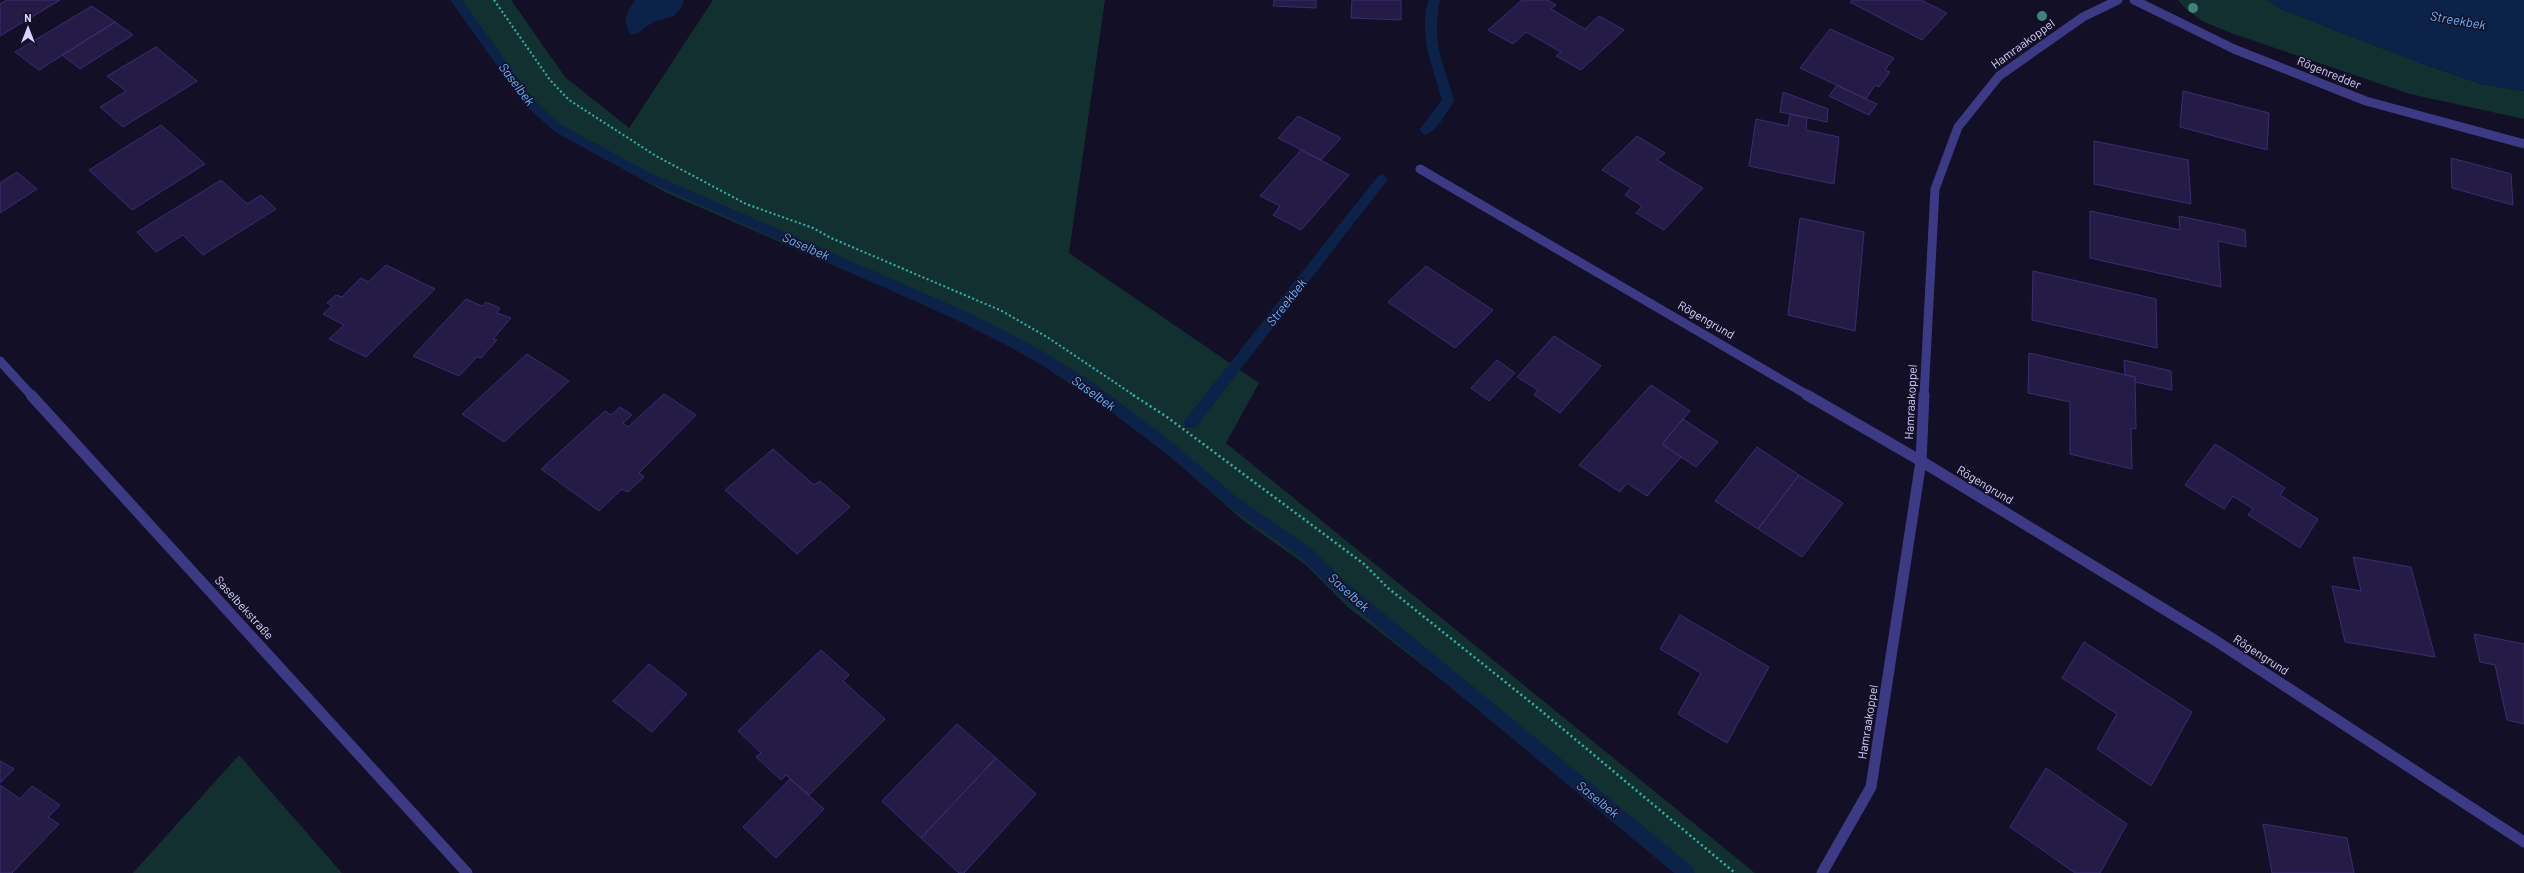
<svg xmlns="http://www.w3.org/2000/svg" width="2524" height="873" font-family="Barlow,sans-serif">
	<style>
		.green { fill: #12302f }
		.water { fill: #0c2248 }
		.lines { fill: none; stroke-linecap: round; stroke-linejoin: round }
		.stream { fill: #0c2248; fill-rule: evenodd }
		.building { fill: #241b47; stroke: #3b2d73 }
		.path-far1 { stroke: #2fb8b0; stroke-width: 2; stroke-dasharray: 2 2.5; stroke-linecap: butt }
		.path { stroke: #2fb8b0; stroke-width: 2.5; stroke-dasharray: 2 3; stroke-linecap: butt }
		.minor-far1 { stroke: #3d3a85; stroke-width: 9 }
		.minor { stroke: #3d3a85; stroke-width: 11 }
		.tree { fill: #3d827b }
		.labels { text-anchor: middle; stroke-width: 3; stroke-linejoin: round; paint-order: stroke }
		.street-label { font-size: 12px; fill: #d9d4ff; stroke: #130f26 }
		.water-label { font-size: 13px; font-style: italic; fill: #62b6ff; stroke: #130f26 }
	</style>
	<rect width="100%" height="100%" fill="#130f26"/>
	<!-- green -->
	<path class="green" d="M456,0H511L565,77L629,128L713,0H1105L1069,253L1259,383L1226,443L1755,873H1676L1466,699L1348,607L1306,565L1244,521L1171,457L1105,407L1039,363L971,325L667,193L590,151L540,115Z
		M2178,0H2267L2281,9L2415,61L2481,84L2524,91V119L2410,94L2231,33L2202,21L2185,8Z
		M239,755L342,873H133Z"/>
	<!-- water -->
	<path class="water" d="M636,0H683L684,1L681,8L674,16L653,22L638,33L631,35C622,22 626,11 636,0Z
		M2267,0H2524V91L2481,84L2415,61L2281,9Z"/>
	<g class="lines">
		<!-- stream -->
		<path class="stream" d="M450,0H462L533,99L563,126L650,173L967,312L1032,345L1094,383L1173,443L1237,497L1312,549L1347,583L1693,867L1695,873H1674L1337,593L1302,559L1227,505L1163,451L1084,391L1022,353L957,320L642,179L555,132L525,105Z
			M1428,0H1440C1431,43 1443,61 1454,100C1448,111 1438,130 1425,135L1419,130L1442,100C1432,61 1419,43 1428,0Z
			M1382,174L1388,179L1386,182L1195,428H1185L1183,424L1185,420L1378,176Z"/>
	</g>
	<!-- building -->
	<path class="building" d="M7,0H60L0,36V4Z
		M1274,0H1316V8L1273,6Z
		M1352,0H1401V20L1351,18Z
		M1522,0H1548L1556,5L1551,9L1585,29L1599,16L1624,30L1581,70L1556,56L1561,52L1526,32L1513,44L1488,30Z
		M1852,0H1921L1947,13L1922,40L1850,2Z
		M92,6L115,22L39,70L15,52Z
		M115,22L133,35L80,69L62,55Z
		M1830,29L1894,58L1885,70L1890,72L1879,87L1875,85L1866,99L1800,68Z
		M156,47L197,81L123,127L100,107L126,91L107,76Z
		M1837,85L1866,99L1877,104L1869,115L1829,96Z
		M2183,91L2269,113L2267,150L2180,127Z
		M1783,92L1828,109L1827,122L1780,112Z
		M1790,114L1807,118L1806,130L1839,137L1834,184L1749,166L1756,119L1788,126Z
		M1298,116L1341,138L1321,160L1278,138Z
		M161,125L205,164L132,210L89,170Z
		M1637,136L1665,153L1657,160L1703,188L1664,230L1636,213L1642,206L1625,195L1631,188L1602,170Z
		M2094,141L2188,160L2191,204L2094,184Z
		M1301,150L1349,175L1301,230L1273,215L1280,206L1260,196Z
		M2451,158L2511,174L2513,205L2452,188Z
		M17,172L37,189L0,213V183Z
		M221,180L247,204L261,195L276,209L203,255L183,235L156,252L137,232Z
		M2090,211L2180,230L2179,216L2245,230L2246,247L2218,241L2221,287L2090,258Z
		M1800,218L1864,232L1855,331L1788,315Z
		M386,265L435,289L366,357L329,339L344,325L323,314L332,306L327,303L336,295L342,297L361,278L368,282Z
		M1426,266L1493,310L1455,348L1388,302Z
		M2033,271L2156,299L2157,348L2032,320Z
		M466,299L482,306L486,302L500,308L497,313L511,318L493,339L497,340L481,358L477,357L459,376L413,356Z
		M1554,336L1601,366L1560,413L1534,395L1538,390L1517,377Z
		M2029,353L2135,377L2136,429L2131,428L2132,469L2070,454V402L2028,393Z
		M527,354L569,381L504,442L462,414Z
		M1497,360L1515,373L1489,401L1471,388Z
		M2124,360L2171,371L2172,390L2135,382V377L2125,375Z
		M1651,385L1690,411L1662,444L1681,457L1647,496L1627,483L1620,492L1579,465Z
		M664,394L696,415L639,473L644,477L628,492L622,489L599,511L541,469L605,411L611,415L620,407L632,415L623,423L628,427Z
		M1683,419L1718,442L1696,467L1662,444Z
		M2215,444L2285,488L2280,495L2318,519L2300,548L2248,515L2253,509L2233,496L2224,509L2185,485Z
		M1757,447L1799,475L1758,529L1715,501Z
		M773,449L814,485L820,481L850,507L797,554L725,490Z
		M1799,475L1843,503L1802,557L1758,529Z
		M2353,557L2411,567L2435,657L2345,642L2332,586L2361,591Z
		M1680,615L1769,667L1727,743L1678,714L1701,673L1660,649Z
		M2474,634L2524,644V724L2507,720L2495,665L2480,662Z
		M2084,642L2192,712L2151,786L2097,749L2117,714L2062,678Z
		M821,650L849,675L843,681L885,719L809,795L786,775L781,780L756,757L761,753L738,731Z
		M649,664L687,694L652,732L613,701Z
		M957,724L996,758L921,838L882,801Z
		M996,758L1036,794L964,873H959L921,838Z
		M0,761L14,769L0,783Z
		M2046,768L2127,824L2100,873H2075L2010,827Z
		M790,779L824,809L776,858L743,827Z
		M0,785L20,799L32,786L60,805L48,817L59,824L12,873H0Z
		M2263,824L2347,838L2354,873H2272Z"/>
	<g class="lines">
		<!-- path-far1 -->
		<path class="path-far1" d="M494,0L550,80L569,100L656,156L746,204L813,228L831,238L1002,311L1047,337L1135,396"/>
		<!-- path -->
		<path class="path" d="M1133,395L1167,417L1364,564L1388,588L1539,709L1735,873"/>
		<!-- minor-far1 -->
		<path class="minor-far1" d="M2134,0L2234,49L2366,101L2524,144
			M1420,169L1809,396
			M0,361L32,396
			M1924,396L1935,189L1958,127L1999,76L2083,17L2118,0"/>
		<!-- minor -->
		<path class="minor" d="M31,395L467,873
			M1807,395L1921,461L2213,639L2524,842
			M1822,873L1871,787L1921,461L1924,395"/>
	</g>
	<!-- trees -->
	<g class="tree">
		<circle cx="2193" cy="8" r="5"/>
		<circle cx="2042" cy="16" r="5"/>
	</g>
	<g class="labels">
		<!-- street labels -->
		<g class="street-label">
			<text transform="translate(2023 44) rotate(-36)" y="4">Hamraakoppel</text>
			<text transform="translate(2329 73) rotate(22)" y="4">Rögenredder</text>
			<text transform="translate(1706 320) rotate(30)" y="4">Rögengrund</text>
			<text transform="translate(1911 402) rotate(-87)" y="4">Hamraakoppel</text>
			<text transform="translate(1985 485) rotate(31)" y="4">Rögengrund</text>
			<text transform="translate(244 608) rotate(48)" y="4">Saselbekstraße</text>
			<text transform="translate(2261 655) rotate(33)" y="4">Rögengrund</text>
			<text transform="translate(1868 722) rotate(-81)" y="4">Hamraakoppel</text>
		</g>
		<!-- water labels -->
		<g class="water-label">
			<text transform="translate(2458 20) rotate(10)" y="5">Streekbek</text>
			<text transform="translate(517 84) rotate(53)" y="5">Saselbek</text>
			<text transform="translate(806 246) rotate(24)" y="5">Saselbek</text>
			<text transform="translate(1286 302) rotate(-52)" y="5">Streekbek</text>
			<text transform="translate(1094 393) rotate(35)" y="5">Saselbek</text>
			<text transform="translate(1349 592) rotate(42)" y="5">Saselbek</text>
			<text transform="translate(1598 799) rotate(39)" y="5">Saselbek</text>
		</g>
	</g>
	<!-- north arrow -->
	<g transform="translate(28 28)" stroke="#130f26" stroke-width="3" paint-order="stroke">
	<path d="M0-3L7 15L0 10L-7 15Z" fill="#d9d4ff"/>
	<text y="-6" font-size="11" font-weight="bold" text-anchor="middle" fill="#d9d4ff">N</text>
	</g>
</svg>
